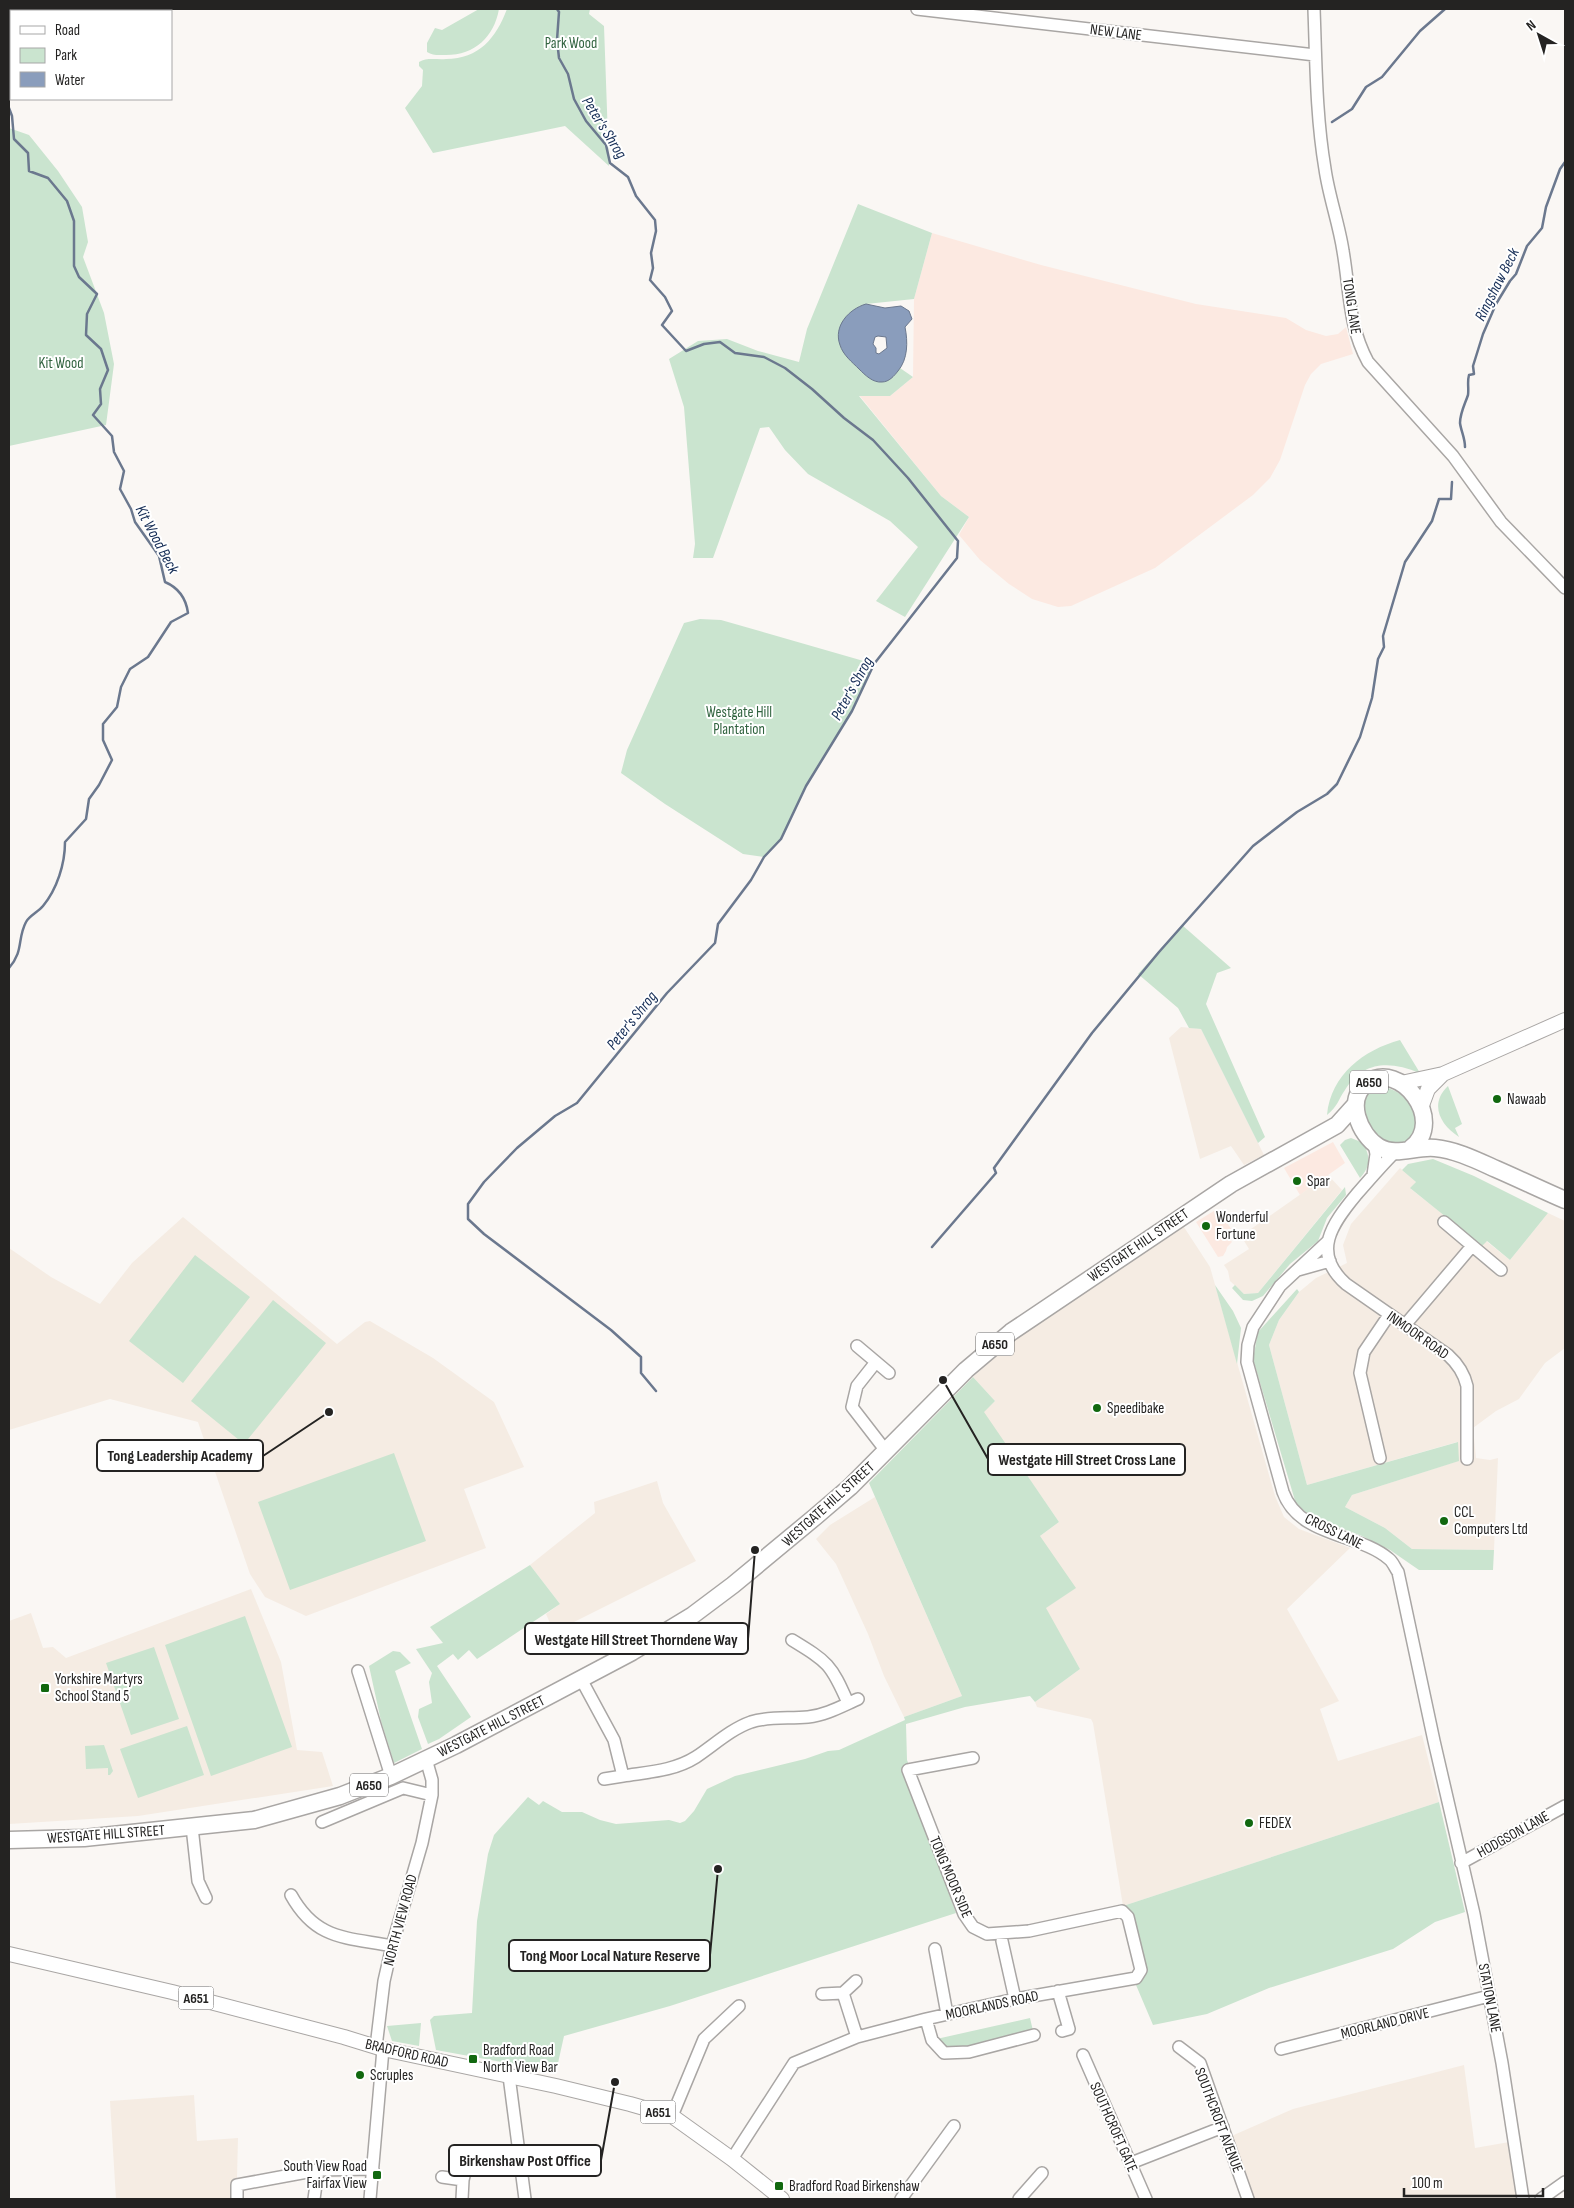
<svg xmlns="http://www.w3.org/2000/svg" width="1574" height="2208" font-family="'Sofia Sans Condensed',sans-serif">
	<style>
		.commercial { fill: #fce9e1 }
		.built { fill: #f5ece3 }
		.green { fill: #cae4cf }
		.water { fill: #8a9dbc; stroke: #6b788e; fill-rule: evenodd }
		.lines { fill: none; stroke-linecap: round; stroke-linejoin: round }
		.stream { stroke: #6b788e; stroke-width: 2.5 }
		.minor-casing { stroke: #a9a6a4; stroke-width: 14 }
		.major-casing { stroke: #a9a6a4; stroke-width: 16 }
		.highway-casing { stroke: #a9a6a4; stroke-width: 19 }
		.minor { stroke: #fff; stroke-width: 11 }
		.major { stroke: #fff; stroke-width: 14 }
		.highway { stroke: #fff; stroke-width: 16 }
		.poi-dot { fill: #11680f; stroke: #fff; stroke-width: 2 }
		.labels { text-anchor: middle; stroke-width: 4; stroke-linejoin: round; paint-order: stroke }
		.shield { fill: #fff; stroke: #666564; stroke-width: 1 }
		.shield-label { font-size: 14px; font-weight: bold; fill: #242322 }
		.street-label { font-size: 15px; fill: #242322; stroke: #fff }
		.park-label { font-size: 15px; fill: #326440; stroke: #fff }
		.poi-label { font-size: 15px; fill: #242322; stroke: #fff; text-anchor: start }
		.water-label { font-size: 16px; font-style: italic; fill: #152d56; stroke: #fff }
		.leader { fill: none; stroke: #242322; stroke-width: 2 }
		.callout-dot { fill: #242322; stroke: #fff; stroke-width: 2 }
		.callout { fill: #fff; stroke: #242322; stroke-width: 2 }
		.callout-label { font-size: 16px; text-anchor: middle; font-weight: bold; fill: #242322 }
	</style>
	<rect width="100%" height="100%" fill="#faf7f4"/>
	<!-- commercial -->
	<path class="commercial" d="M932,233L1041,265L1196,304L1286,318L1306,330L1326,336L1338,334L1346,327L1353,354L1321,364L1311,374L1305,385L1280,460L1270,478L1253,495L1155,568L1071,606L1058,607L1032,599L1009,584L980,560L959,535L969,517L941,496L859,395L890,396L913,377L914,299Z
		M1333,1142L1345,1163L1300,1195L1284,1168Z
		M1217,1209L1232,1230L1226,1234L1232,1242L1227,1247L1226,1251L1223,1256L1218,1257L1196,1222Z"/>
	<!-- built -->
	<path class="built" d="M1181,1027L1201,1029L1264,1155L1244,1165L1231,1146L1200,1159L1169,1038Z
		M1400,1168L1416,1182L1411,1189L1482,1245L1486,1241L1510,1260L1548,1213L1565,1221V1348L1545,1363L1519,1399L1496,1411L1473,1428L1476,1458L1490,1460L1498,1458L1494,1550L1412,1549L1385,1528L1345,1507L1352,1495L1458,1461L1457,1442L1307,1485L1269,1345L1279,1320L1299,1292L1316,1278L1347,1263L1343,1245L1351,1224Z
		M1328,1175L1342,1190L1258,1293L1244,1294L1230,1281L1228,1271L1224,1265L1249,1249L1241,1236Z
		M183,1217L337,1344L365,1322L370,1321L433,1358L494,1402L524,1467L464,1489L486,1548L306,1616L265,1597L250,1574L198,1422L110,1399L9,1430V1248L51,1277L100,1304L132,1263Z
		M1182,1224L1210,1267L1275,1496L1284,1517L1299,1529L1350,1548L1287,1609L1339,1701L1320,1709L1338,1761L1422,1735L1439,1802L1123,1906L1093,1723L1091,1719L1037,1707L1035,1702L1080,1669L1045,1608L1040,1536L1059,1522L983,1412L995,1401L973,1377L1017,1338Z
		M657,1481L663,1503L696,1561L554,1632L546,1614L560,1604L530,1565L595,1513L594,1502Z
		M875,1497L962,1696L904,1717L884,1676L868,1634L836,1564L816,1539L830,1525Z
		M251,1589L281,1662L297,1750L322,1752L333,1786L138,1816L9,1824V1621L31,1613L43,1648L53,1647L66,1658Z
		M1464,2065L1475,2148L1515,2141L1523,2199H1248L1227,2138L1293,2109Z
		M194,2095L197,2141L238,2138L237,2178L234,2180L235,2199H116L110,2101Z"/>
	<!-- green -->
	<path class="green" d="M479,9H499C494,37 475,55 446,55C439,55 433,56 427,52V43L435,28L442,30Z
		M507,9H590L589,14L604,26L609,166L565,126L433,153L405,108L422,86L423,70L419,66V62C427,57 437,60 446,59C479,59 496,38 507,9Z
		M9,128L29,135L58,171L82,207L88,242L83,257L104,313L114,364L106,425L9,446Z
		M858,204L932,233L914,299L866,304L845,355L864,374L893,377L900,368L913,377L890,396H859L941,496L969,517L905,617L876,601L918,547L890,521L808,474L785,450L769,427L760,428L713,558H693L695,544L684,407L669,359L698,341L727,339L758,351L799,362L807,329Z
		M700,619L721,620L874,664L852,711L806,786L781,839L764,857L743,854L665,804L621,773L627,750L684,623Z
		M1182,925L1231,968L1217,973L1206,1004L1265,1137L1258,1143L1201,1029L1189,1028L1178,1008L1138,974Z
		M1400,1040L1420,1073C1390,1061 1364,1060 1345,1090C1338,1100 1338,1106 1327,1115C1331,1074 1364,1050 1400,1040Z
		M1448,1086L1462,1124L1455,1128L1459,1137C1440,1125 1429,1104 1448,1086Z
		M1379,1087C1402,1086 1428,1116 1410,1137C1388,1164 1338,1102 1379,1087Z
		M1351,1138L1361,1142C1371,1153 1371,1167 1360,1178L1340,1145L1345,1140Z
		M1433,1159L1474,1176L1548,1213L1510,1260L1487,1241L1482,1246L1410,1188L1416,1182L1402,1170L1408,1164Z
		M1345,1187L1346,1195L1327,1218L1318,1241L1290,1264L1263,1296L1252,1301L1243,1300L1232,1288L1235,1285L1244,1294L1258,1293Z
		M195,1255L250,1297L183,1383L129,1341Z
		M1215,1285L1233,1311L1241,1328L1237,1364Z
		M1297,1289L1299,1292L1279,1320L1269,1345L1307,1485L1458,1442L1459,1461L1352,1495L1345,1507L1385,1528L1412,1549L1494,1550L1493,1570H1419L1390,1550L1362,1536L1313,1518L1296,1504L1253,1359L1258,1332Z
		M273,1300L326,1343L244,1444L191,1401Z
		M973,1377L995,1401L984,1412L1059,1522L1040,1536L1076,1588L1046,1608L1080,1669L1035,1702L1030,1696L965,1707L906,1724L907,1760L957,1885L947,1888L956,1913L670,2006L564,2036L556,2072L436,2050L430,2020L434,2016L472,2013L477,1921L488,1854L494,1835L528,1797L539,1805L543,1801L562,1812H582L600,1820L616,1824L669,1820L680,1823L685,1821L694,1811L707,1789L735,1776L805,1759L828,1751L839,1750L905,1720L904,1717L962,1696L869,1483Z
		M394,1453L426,1541L290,1590L258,1502Z
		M530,1565L560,1604L477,1659L469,1650L458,1660L453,1654L437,1666L471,1717L439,1739L428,1744L418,1717L419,1709L432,1703L429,1682L432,1673L416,1649L443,1643L430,1627Z
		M245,1616L292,1747L211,1776L165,1645Z
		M154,1647L179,1719L131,1735L106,1663Z
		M393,1651L400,1652L411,1663L395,1671L422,1749L394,1763L381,1721L369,1666Z
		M187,1726L204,1775L138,1798L120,1749Z
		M104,1745L113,1771L110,1775H108V1768L86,1769L85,1746Z
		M1439,1802L1465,1912L1435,1922L1393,1949L1269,1988L1207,2014L1153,2025L1136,1985L1144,1974L1123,1906Z
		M1030,2018L1034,2035L944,2053L932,2040Z
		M421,2023L419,2046L392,2041L387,2026Z"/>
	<!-- water -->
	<path class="water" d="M866,304L885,308L901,306L909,311L912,319L905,327C908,342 908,359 898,371C894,376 889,382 882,382C873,383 865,375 859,369C852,362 843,355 840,345C833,326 849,309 866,304ZM878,336L886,337L887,348L879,354L876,353V348L873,344L875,337Z"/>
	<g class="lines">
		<!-- stream -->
		<path class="stream" d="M557,9L559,12L557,40L559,58L568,74L574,99L586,121L606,145L610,163L628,177L636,196L655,220L656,231L651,253L653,268L650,280L665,297L672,311L662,325L686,351L704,344L720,342L735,353L764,357L785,368L812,389L844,418L873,440L908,478L958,541L957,558L874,664L852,711L806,786L781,839L764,857L751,880L718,924L715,943L667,993L577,1103L555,1116L517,1148L484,1182L468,1204V1219L484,1234L611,1330L641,1357V1373L656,1391
			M9,108L12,116L14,139L28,153L29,171L48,178L67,201L74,221V266L79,277L97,294L87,314L86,335L101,349L108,370L100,389L101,404L93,415L112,436L114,452L124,471L120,489L131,509L135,522L159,556L165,582C179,588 186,598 188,613L171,622L148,657L130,669L121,687L117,707L103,724V740L112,760L99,785L89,799L86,819L65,842C65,864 57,889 43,906C38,912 29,916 26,922C17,939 24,951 9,968
			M1332,122L1352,109L1366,87L1382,77L1420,31L1445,9
			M1465,447C1465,438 1461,431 1460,423C1460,413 1465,404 1468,395C1469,388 1467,382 1469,375L1474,374L1473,366L1483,334L1496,304L1510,281L1516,274L1527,246L1542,228L1546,207L1560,169L1565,162
			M932,1247L996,1173L994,1168L1092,1033L1159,952L1253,846L1297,812L1327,794L1337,784L1360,737L1372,698L1378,659L1384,647L1383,636L1405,562L1432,521L1439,499H1451L1452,482"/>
		<defs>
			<path id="minor" d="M917,9L1315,55
				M1314,9C1316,62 1316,116 1325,169C1329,197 1339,224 1343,251C1350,291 1348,325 1368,362L1453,456L1501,522L1565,588
				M1395,1152C1381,1166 1369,1180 1356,1195C1332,1224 1311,1253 1346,1284L1448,1355C1458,1364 1464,1373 1467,1386V1459
				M1373,1175L1376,1154L1374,1144
				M1444,1222L1501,1270
				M1327,1242L1280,1286L1253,1327L1248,1345L1247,1362L1283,1492C1299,1537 1359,1533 1389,1559C1393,1562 1395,1568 1398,1572L1434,1741L1474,1914L1502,2063L1523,2199
				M1298,1270L1330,1261
				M1405,1325L1472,1246
				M857,1346L889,1373
				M876,1362L857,1386L852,1407L886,1451
				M1380,1458L1360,1373L1364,1352L1389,1315
				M792,1640C828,1662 831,1664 848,1703
				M358,1671L391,1776
				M581,1679L614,1740L623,1776C648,1772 674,1771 696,1757C714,1745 731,1729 751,1722C770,1716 789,1719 808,1717C826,1715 842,1706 858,1699
				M604,1779L623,1776
				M322,1822L403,1788L432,1795
				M192,1827L198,1881L206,1898
				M1461,1863L1565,1806
				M291,1895C316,1940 345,1937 392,1946
				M1002,1941L1015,1999
				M935,1949L947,2014
				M1058,1991L1069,2029L1062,2031
				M843,1993L856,1981
				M822,1994L843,1993L857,2037
				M926,2019L932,2040L944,2053L969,2052L1034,2035
				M376,2047L384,1981L392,1946L422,1843L432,1795V1780L426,1759
				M1179,2047L1200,2063L1248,2199
				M1281,2049L1489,1996
				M1083,2055L1146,2199
				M509,2076L525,2199
				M672,2116L704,2039L739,2006
				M732,2159L794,2063L857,2037L926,2019L1015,1999L1136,1978L1141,1970L1128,1917L1122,1911L1029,1931L987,1934L973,1927L964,1914L908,1770L973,1758
				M1131,2163L1223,2127
				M442,2177L463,2180L462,2199
				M463,2180L468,2160
				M237,2199V2185L318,2170L373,2169
				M314,2199L318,2170
				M370,2199L383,2049
				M901,2199L954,2126
				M1019,2199L1042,2173
				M1541,2199L1565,2182"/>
			<path id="major" d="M1401,1083L1443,1074L1565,1020
				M1421,1108L1428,1089L1442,1075
				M9,1954L172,1992L344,2037L383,2049L556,2086L630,2104L672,2116L732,2159L782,2199"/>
			<path id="highway" d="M1411,1148C1447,1121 1400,1059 1367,1083C1345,1099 1359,1135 1379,1147C1396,1157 1415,1146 1435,1148C1456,1150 1476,1160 1496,1169C1519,1179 1542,1190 1565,1200
				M9,1840L84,1838L254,1820L340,1796L391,1776L456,1745L632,1652L693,1615L733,1585L815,1517L850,1487L966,1370L1011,1332L1231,1184L1337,1125L1355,1105"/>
		</defs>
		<!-- minor casing -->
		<use href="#minor" class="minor-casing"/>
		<!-- major casing -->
		<use href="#major" class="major-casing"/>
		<!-- highway casing -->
		<use href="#highway" class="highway-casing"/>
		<!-- minor -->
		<use href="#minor" class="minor"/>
		<!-- major -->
		<use href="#major" class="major"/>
		<!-- highway -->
		<use href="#highway" class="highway"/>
	</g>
	<!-- markers -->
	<g class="poi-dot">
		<circle cx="1497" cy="1099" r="5"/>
		<circle cx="1297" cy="1181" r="5"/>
		<circle cx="1206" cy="1226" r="5"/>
		<circle cx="1097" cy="1408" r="5"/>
		<circle cx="1444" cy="1521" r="5"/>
		<rect x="40" y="1683" width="10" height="10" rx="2.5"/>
		<circle cx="1249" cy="1823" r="5"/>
		<rect x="468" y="2054" width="10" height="10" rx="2.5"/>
		<circle cx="360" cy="2075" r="5"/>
		<rect x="372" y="2170" width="10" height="10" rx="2.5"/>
		<rect x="774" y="2181" width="10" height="10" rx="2.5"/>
	</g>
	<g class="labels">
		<!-- shield labels -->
		<g class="shield">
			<rect x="1350" y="1070.5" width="38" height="23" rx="4"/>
			<rect x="976" y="1332.5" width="38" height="23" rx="4"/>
			<rect x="350" y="1773.5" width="38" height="23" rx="4"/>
			<rect x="178.5" y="1986.5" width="35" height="23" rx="4"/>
			<rect x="640.5" y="2100.5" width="35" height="23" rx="4"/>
		</g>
		<g class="shield-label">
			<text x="1369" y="1087">A650</text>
			<text x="995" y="1349">A650</text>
			<text x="369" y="1790">A650</text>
			<text x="196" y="2003">A651</text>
			<text x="658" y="2117">A651</text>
		</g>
		<!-- street labels -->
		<g class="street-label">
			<text transform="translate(1116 32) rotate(7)" y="5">NEW LANE</text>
			<text transform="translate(1352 306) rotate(81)" y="5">TONG LANE</text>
			<text transform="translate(1138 1245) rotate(-34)" y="5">WESTGATE HILL STREET</text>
			<text transform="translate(1418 1335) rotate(35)" y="5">INMOOR ROAD</text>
			<text transform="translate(828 1504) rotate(-42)" y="5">WESTGATE HILL STREET</text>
			<text transform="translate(1334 1531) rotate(26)" y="5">CROSS LANE</text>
			<text transform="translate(491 1726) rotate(-27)" y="5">WESTGATE HILL STREET</text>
			<text transform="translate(106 1834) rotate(-4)" y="5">WESTGATE HILL STREET</text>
			<text transform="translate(1513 1834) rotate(-29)" y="5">HODGSON LANE</text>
			<text transform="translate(951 1877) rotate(67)" y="5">TONG MOOR SIDE</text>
			<text transform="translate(400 1920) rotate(-75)" y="5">NORTH VIEW ROAD</text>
			<text transform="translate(1490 1998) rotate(79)" y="5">STATION LANE</text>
			<text transform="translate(992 2005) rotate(-12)" y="5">MOORLANDS ROAD</text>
			<text transform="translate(1385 2023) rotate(-14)" y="5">MOORLAND DRIVE</text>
			<text transform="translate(407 2053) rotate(13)" y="5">BRADFORD ROAD</text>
			<text transform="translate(1219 2120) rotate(69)" y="5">SOUTHCROFT AVENUE</text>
			<text transform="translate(1114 2127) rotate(66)" y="5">SOUTHCROFT GATE</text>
		</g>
		<!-- park labels -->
		<g class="park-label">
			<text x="571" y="48">Park Wood</text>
			<text x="61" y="368">Kit Wood</text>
			<text x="739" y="717">Westgate Hill<tspan x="739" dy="17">Plantation</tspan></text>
		</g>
		<!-- poi labels -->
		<g class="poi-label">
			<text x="1507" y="1104">Nawaab</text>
			<text x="1307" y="1186">Spar</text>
			<text x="1216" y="1222">Wonderful<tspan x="1216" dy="17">Fortune</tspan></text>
			<text x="1107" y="1413">Speedibake</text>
			<text x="1454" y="1517">CCL<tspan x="1454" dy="17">Computers Ltd</tspan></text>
			<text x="55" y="1684">Yorkshire Martyrs<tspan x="55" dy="17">School Stand 5</tspan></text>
			<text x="1259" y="1828">FEDEX</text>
			<text x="483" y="2055">Bradford Road<tspan x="483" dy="17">North View Bar</tspan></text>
			<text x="370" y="2080">Scruples</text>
			<text x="367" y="2171" text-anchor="end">South View Road<tspan x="367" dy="17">Fairfax View</tspan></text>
			<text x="789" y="2191">Bradford Road Birkenshaw</text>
		</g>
		<!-- water labels -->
		<g class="water-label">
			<text transform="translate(605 127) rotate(58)" y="6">Peter's Shrog</text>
			<text transform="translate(1496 284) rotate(-63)" y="6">Ringshaw Beck</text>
			<text transform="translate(158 539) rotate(62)" y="6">Kit Wood Beck</text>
			<text transform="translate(851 688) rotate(-61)" y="6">Peter's Shrog</text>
			<text transform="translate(631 1020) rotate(-51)" y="6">Peter's Shrog</text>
		</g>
	</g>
	<!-- callouts -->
	<path class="leader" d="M329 1412L263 1456M943 1380L988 1459M755 1550L748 1639M718 1869L710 1955M615 2082L601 2160"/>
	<g class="callout-dot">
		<circle cx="329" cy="1412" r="5"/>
		<circle cx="943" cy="1380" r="5"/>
		<circle cx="755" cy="1550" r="5"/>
		<circle cx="718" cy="1869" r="5"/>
		<circle cx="615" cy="2082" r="5"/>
	</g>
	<g class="callout">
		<rect x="97" y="1440" width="166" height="31" rx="5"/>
		<rect x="988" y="1444" width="197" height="31" rx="5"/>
		<rect x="525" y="1623" width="223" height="31" rx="5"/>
		<rect x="509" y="1940" width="201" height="31" rx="5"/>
		<rect x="449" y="2145" width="152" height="31" rx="5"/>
	</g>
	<g class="callout-label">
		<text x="180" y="1461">Tong Leadership Academy</text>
		<text x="1087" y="1465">Westgate Hill Street Cross Lane</text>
		<text x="636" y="1645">Westgate Hill Street Thorndene Way</text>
		<text x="610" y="1961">Tong Moor Local Nature Reserve</text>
		<text x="525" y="2166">Birkenshaw Post Office</text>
	</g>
	<!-- border -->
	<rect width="1574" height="2208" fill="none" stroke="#242322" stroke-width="20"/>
	<!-- legend -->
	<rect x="10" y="10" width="162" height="90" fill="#ffffff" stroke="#a7a7a7"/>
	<rect x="20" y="26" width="25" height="8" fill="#ffffff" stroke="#a7a7a7"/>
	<text x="55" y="35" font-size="15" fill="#242322">Road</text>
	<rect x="20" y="48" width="25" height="15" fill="#cae4cf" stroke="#a7a7a7"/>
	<text x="55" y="60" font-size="15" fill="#242322">Park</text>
	<rect x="20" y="72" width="25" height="15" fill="#8a9dbc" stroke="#a7a7a7"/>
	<text x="55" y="85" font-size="15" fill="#242322">Water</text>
	<!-- north arrow -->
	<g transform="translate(1539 35) rotate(321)" stroke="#ffffff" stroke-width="4" paint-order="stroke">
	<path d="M0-4L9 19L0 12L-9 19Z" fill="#242322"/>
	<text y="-8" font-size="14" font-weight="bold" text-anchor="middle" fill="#242322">N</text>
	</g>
	<!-- scale -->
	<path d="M1404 2188v8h139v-8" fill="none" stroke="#242322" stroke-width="2.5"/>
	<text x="1412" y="2188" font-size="15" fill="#242322" stroke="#ffffff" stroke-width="4" paint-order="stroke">100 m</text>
</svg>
